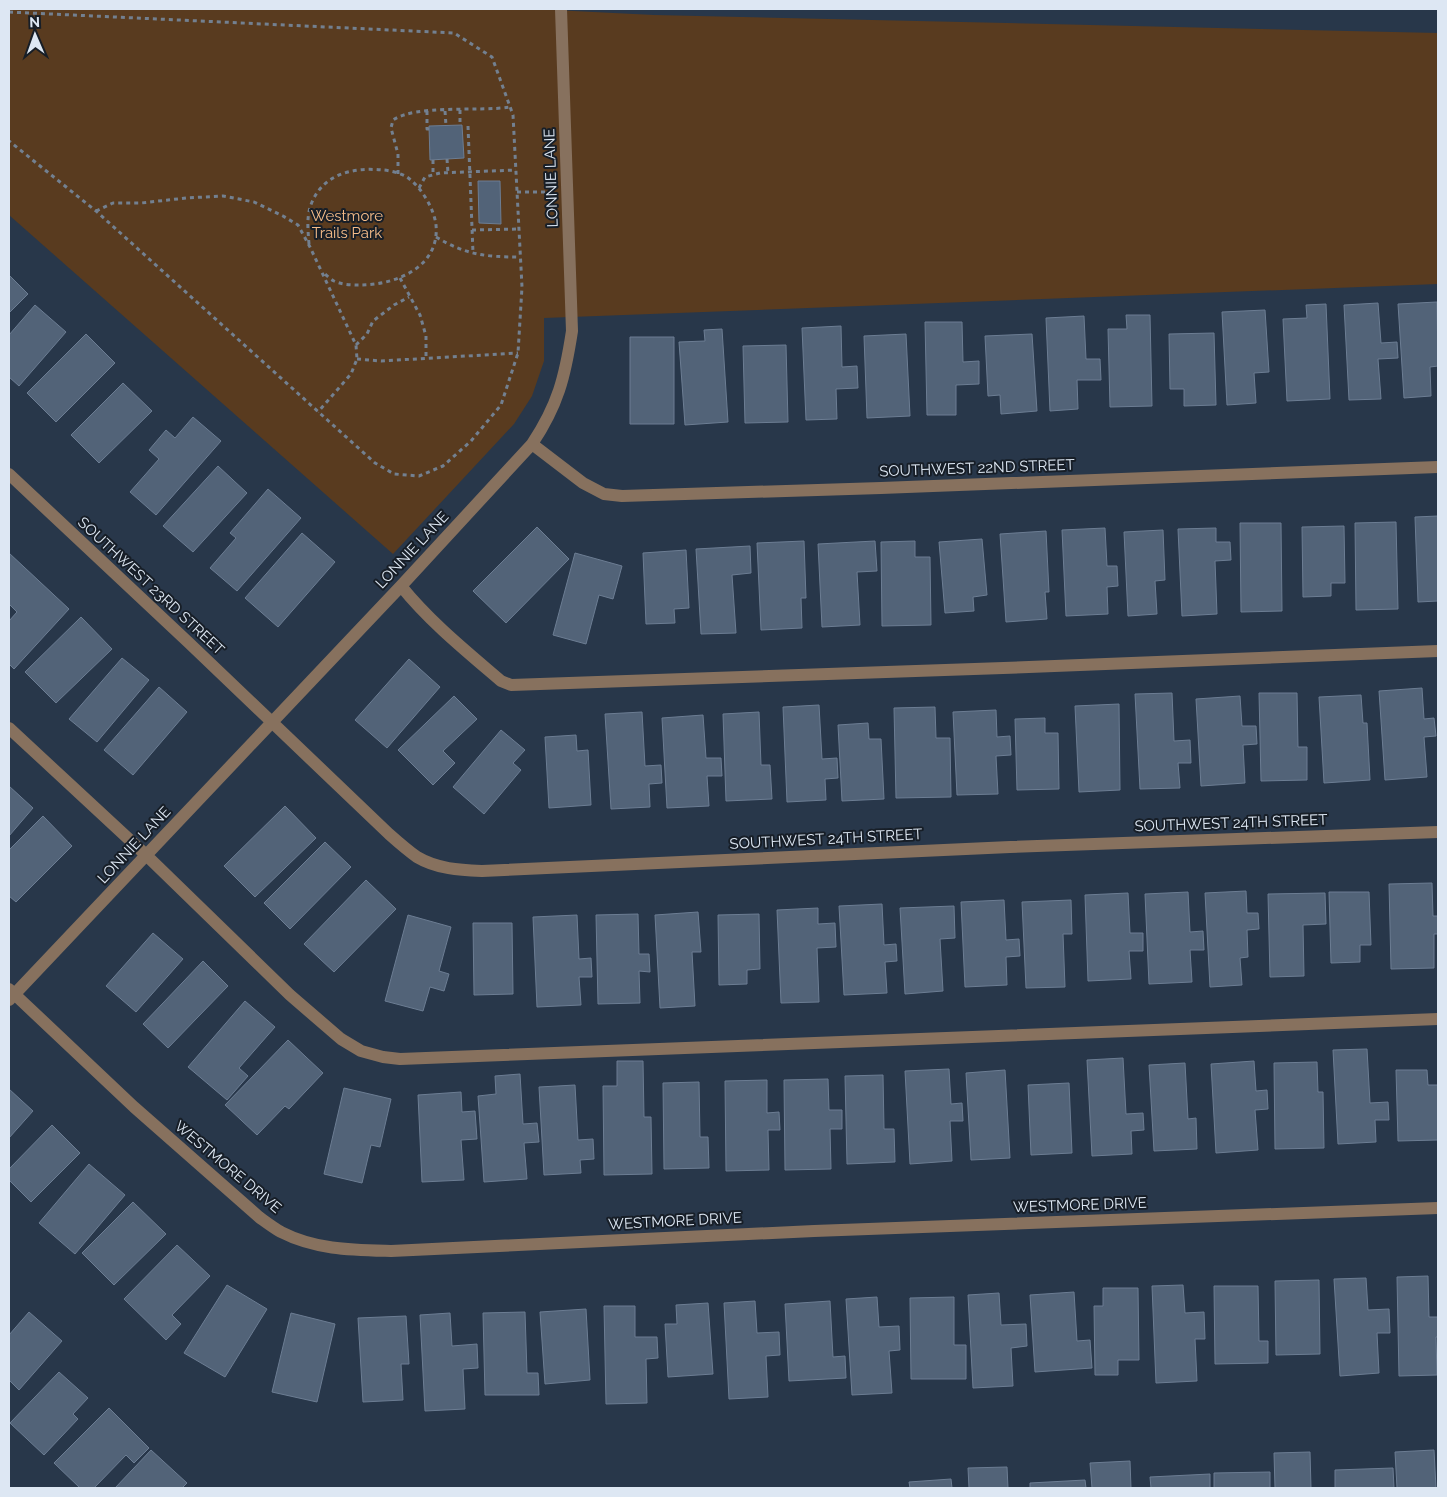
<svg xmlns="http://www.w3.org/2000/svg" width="1447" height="1497" font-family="Raleway,sans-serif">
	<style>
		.green { fill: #593b1f }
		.building { fill: #526378; stroke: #6c7d93 }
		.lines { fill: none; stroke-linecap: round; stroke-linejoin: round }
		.path { stroke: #738090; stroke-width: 3; stroke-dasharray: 4 4; stroke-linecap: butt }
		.minor { stroke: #87715e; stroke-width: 12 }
		.labels { text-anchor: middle; stroke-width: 4; stroke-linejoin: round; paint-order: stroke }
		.street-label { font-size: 15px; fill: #dde7f3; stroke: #171e27 }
		.park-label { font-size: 15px; fill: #f7bd89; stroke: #171e27 }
	</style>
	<rect width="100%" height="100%" fill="#28374a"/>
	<!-- green -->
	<path class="green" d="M9,9H533L654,15L1438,33V284L544,318V361L532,396L514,424L393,554L9,215Z"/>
	<!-- building -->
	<path class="building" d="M462,125L464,158L430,160L429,126Z
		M478,181H500L501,224L479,223Z
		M9,275L28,294L9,313Z
		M1437,302L1438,366L1430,367L1431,396L1404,398L1398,304Z
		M1378,303L1381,343L1397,342L1398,358L1378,359L1381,399L1349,400L1344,305Z
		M1326,304L1330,399L1287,401L1283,319L1307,318L1306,305Z
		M35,305L66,332L19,386L9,377V335Z
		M1265,310L1269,372L1254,373L1256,403L1227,405L1222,312Z
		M1126,315H1150L1152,406L1110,407L1108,329H1127Z
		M1084,316L1086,359H1100L1101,380H1077L1078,409L1050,411L1046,318Z
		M925,322H962L963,362L979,361V384L956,385V415H927Z
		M841,326L842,367L857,366L858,388L836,389L837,419L806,420L802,328Z
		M722,329L728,422L685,425L679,342L705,341L704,330Z
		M1214,333L1216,405L1184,406V389H1170L1169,334Z
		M86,334L115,363L56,422L27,393Z
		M906,334L910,416L867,418L864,336Z
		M1032,334L1037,411L1001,414L1000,395L988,396L985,336Z
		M630,337H674V424H630Z
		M786,345L788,422L745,423L743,346Z
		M123,383L152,411L99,463L71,435Z
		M193,417L221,441L156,515L130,492L159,459L149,450L166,430L175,438Z
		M218,466L247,493L193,552L163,526Z
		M268,489L301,518L237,591L210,568L236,538L230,533Z
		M1438,516V601L1418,602L1415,517Z
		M1396,522L1398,609L1356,610L1355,523Z
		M1240,523H1281L1282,611L1241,612Z
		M1344,526L1345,583H1331V596L1303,597L1302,527Z
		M537,527L569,559L506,623L473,591Z
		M1105,528L1107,566H1117L1118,586L1107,587L1108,614L1066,616L1062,530Z
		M1216,528V542H1230L1231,560L1215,561L1217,614L1182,616L1178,529Z
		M1163,530L1165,580L1155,581L1157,614L1128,616L1124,532Z
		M1046,531L1049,592H1045L1047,619L1006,622L1000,534Z
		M302,533L335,562L278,627L245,598Z
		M982,539L987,595L973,597L974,611L945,613L939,542Z
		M804,541L806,598H801L802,628L761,630L757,543Z
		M875,541L877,571L857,572L860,625L822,627L818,544Z
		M915,541V557H930L931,625L882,626L881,542Z
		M750,546L751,573L732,575L736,633L701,634L696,549Z
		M686,550L689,608L674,609L675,623L646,624L643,553Z
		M9,553L69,609L14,669L9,664V621L17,612L9,604Z
		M575,553L622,566L613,599L599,595L586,644L553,635Z
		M81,617L112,649L56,703L25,672Z
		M122,658L149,680L97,742L69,719Z
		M409,659L440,687L387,748L355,720Z
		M159,687L187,712L133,775L104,750Z
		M1422,688L1424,719L1434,718L1436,736L1424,737L1427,777L1385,780L1379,691Z
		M1172,693L1174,741L1190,740L1191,763H1178L1180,788L1140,789L1135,694Z
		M1259,693H1297L1298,747H1307V780L1261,781Z
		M1361,695L1363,723H1367L1370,780L1324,783L1319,697Z
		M454,696L477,719L443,751L455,763L433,785L398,750Z
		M1240,696L1242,726H1256L1257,744L1243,745L1245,783L1201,786L1196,699Z
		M1119,704L1120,790L1079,792L1075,706Z
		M819,705L822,759L837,758L838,778L825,779L826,800L787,802L783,707Z
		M935,707L936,738H950L951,797L896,798L894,708Z
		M996,710L997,737L1010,736L1011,755L996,756L998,794L957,795L953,712Z
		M642,712L645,766L661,765L662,783L649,784L650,807L611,809L605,714Z
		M759,712L761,765H770L772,799L726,801L723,714Z
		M703,715L706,758H721L722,776H707L709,806L667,808L662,718Z
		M1045,718V733H1058L1059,789L1017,790L1015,719Z
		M868,723L869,739H881L884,799L842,801L838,725Z
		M501,730L525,750L513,763L521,770L484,814L453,787Z
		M576,735L577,751L588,750L591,805L549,808L545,737Z
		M9,786L33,808L9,836Z
		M285,806L316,838L255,897L224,866Z
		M43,816L72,846L16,902L9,896V850Z
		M325,842L351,867L290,929L264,903Z
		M366,880L396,909L334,972L304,944Z
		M1432,883L1433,916H1438V934H1434V968L1391,969L1389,884Z
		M1246,891L1247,913H1258L1259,929L1247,930L1248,957L1240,958L1242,985L1210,987L1205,893Z
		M1188,892L1190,932L1203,931L1204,950H1190L1192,982L1149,984L1145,894Z
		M1329,892H1369L1371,945H1360V962L1331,963Z
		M1128,893L1130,933H1143V951H1129L1131,979L1088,981L1085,895Z
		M1325,893L1326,924L1303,925L1304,976L1270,977L1268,894Z
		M1004,900L1006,940L1019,939L1020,956L1006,957L1007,985L965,987L961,902Z
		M1071,900L1072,934H1063L1065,987L1026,988L1022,902Z
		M882,904L884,945L896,944L897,961L885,962L887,993L844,995L839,906Z
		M954,906L955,938L940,939L943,991L905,994L900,908Z
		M818,908V924L835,923L836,947L817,948L819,1002L781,1003L777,910Z
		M698,912L701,952H692L695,1006L660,1008L655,915Z
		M638,914L639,954H649L650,972L639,971L640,1003L598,1004L596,915Z
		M759,914L760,969L747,970V984L719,985L718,915Z
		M408,915L451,927L439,971L449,974L444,991L430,987L423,1011L385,1001Z
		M577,915L579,959L591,958L592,977H579L581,1005L537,1007L533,917Z
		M473,923H512L513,994L474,995Z
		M153,933L183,959L136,1012L106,986Z
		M203,961L228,986L168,1048L143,1024Z
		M245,1001L275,1027L239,1068L248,1076L227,1100L188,1067Z
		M288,1040L323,1073L289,1109L285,1106L257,1135L225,1105Z
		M1367,1049L1370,1103L1388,1102L1389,1120H1375L1376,1142L1338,1144L1333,1050Z
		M1123,1058L1126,1114L1143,1113L1144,1130L1131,1131L1132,1154L1092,1156L1087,1060Z
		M617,1061H643L644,1117H651L652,1174L604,1175L603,1086H617Z
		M1254,1061L1256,1091L1267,1090L1268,1109L1255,1110L1258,1150L1216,1153L1211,1064Z
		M1317,1062L1318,1092H1323L1324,1148L1275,1149L1274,1063Z
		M1185,1063L1188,1119L1196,1118L1197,1149L1154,1151L1149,1065Z
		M949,1069L951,1104L962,1103L963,1121H950L952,1161L910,1164L905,1071Z
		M1005,1070L1010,1158L971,1160L966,1073Z
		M1396,1070H1427L1428,1085H1438V1140L1398,1141Z
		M520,1074L523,1124L537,1123L539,1142L524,1143L527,1179L484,1182L478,1096L496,1094L495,1076Z
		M883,1075L884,1129H894L895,1162L847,1164L845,1076Z
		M828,1079L829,1110H842V1129H830L831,1169L785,1170L784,1080Z
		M767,1080V1113L779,1112L780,1130H768L769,1170L726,1171L725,1081Z
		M699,1082L700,1137H708L709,1168L664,1169L663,1083Z
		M1069,1083L1072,1153L1031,1155L1028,1085Z
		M575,1085L578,1140L593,1139L594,1159L580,1160L581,1173L544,1175L539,1087Z
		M344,1088L391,1099L380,1147L371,1145L362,1183L324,1174Z
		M9,1089L33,1111L9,1138Z
		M461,1092L462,1112L475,1111L477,1139L461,1140L464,1180L422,1182L418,1095Z
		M52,1125L80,1153L31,1202L9,1180V1169Z
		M89,1164L125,1195L75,1254L39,1223Z
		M133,1202L166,1234L114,1285L82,1253Z
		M177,1245L210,1276L172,1315L181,1324L166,1340L124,1299Z
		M1428,1276L1429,1317H1438V1337H1436L1437,1375L1399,1376L1397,1277Z
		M1366,1278L1368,1310L1389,1309L1390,1333H1377L1379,1373L1340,1376L1334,1279Z
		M1319,1280L1320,1354L1276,1355L1275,1281Z
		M227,1285L267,1309L225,1377L184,1353Z
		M1183,1285L1185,1313L1204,1312L1205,1339H1195L1197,1381L1156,1383L1152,1286Z
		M1214,1286H1258L1259,1341H1268V1363L1215,1364Z
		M1103,1288H1138L1139,1360H1118V1375H1095L1094,1306H1103Z
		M1074,1292L1077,1341L1090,1340L1092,1368L1035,1372L1030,1295Z
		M999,1293L1001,1325L1026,1324L1027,1346L1011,1348L1013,1386L973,1388L968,1295Z
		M877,1297L879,1327L899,1326L900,1350L889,1351L892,1393L852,1395L846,1299Z
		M954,1297V1345H966V1379H911L910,1298Z
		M755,1301L757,1333L779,1332L780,1355L766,1356L768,1397L729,1399L724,1303Z
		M830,1301L833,1357L845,1356L846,1378L789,1381L785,1304Z
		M708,1303L713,1374L668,1377L665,1324H677L676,1305Z
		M604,1306H635V1337H657L658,1358L646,1359L647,1403L606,1404Z
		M586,1309L590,1380L545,1384L540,1312Z
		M29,1312L62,1341L19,1390L9,1380V1335Z
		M525,1312L527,1373H538L539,1395H485L483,1313Z
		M291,1313L335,1324L317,1402L272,1392Z
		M450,1313L452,1346L477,1344L478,1368L463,1369L465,1409L425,1411L420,1315Z
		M406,1316L409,1364H401L403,1400L363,1402L358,1318Z
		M59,1372L88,1398L73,1414L78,1419L44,1455L10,1423Z
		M109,1408L149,1448L134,1463L126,1455L94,1488H80L54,1463Z
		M151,1450L187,1483L182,1488H115Z
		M1434,1450L1436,1488H1397L1395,1452Z
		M1310,1452L1311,1488H1275L1274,1453Z
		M1130,1461L1131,1488H1092L1090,1463Z
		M1007,1467L1008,1488H969L968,1468Z
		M1393,1468L1394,1488H1335V1470Z
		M1270,1472V1488H1214V1473Z
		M1210,1474V1488H1151L1150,1477Z
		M951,1479L952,1488H910L909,1482Z
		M1085,1480L1086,1488H1030V1483Z"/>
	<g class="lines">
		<!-- path -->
		<path class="path" d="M9,12L454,33L492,57L513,115L522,287L518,353L501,405L471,441L443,466L419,476L394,474L375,463L96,211L9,141
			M460,110V125
			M427,111V129H429
			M445,111L446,126
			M468,126L473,253
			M447,159L448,173
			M433,160V175
			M398,174V154L391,128L393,120C417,104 479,112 510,107
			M419,188L425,177L440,173L516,170
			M517,192H546
			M96,211L113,203H141L186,198L223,196L254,202L283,216L298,225L310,247L356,345L357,359L351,374L318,412
			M472,230L519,229
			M436,237C466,255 486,257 520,257
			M309,244C308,230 306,216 312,202C324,174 353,167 382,170C389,170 400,173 407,177C421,187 434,208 436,225C440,267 396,285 360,285C352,285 343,285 334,281C330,279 326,275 323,272
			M400,278L420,315L426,336V358
			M356,345L367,334L373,321L394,305L409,297
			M357,359L381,361L518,353"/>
		<!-- minor -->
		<path class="minor" d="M532,444L583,483L604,494L622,496L881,488L1438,467
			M9,474L188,642L389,834C398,842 407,850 417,857C437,869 460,870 482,871L1010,847L1438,832
			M401,586C430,622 466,651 501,681L511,685L1029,667L1438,651
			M9,728L146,855L290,995L341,1039L361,1051L383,1057L400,1059L1438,1019
			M9,989L134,1107L259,1217C266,1222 274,1228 281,1232C316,1250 353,1250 391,1251L814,1231L1438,1208
			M9,1000L401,586L532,444C558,405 565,377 572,331L561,9"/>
	</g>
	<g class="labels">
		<!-- street labels -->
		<g class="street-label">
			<text transform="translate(551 178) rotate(-92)" y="5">LONNIE LANE</text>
			<text transform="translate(977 468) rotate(-2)" y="5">SOUTHWEST 22ND STREET</text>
			<text transform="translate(412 550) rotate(-47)" y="5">LONNIE LANE</text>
			<text transform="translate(151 586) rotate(43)" y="5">SOUTHWEST 23RD STREET</text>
			<text transform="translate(1231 823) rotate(-2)" y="5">SOUTHWEST 24TH STREET</text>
			<text transform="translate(826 839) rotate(-3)" y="5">SOUTHWEST 24TH STREET</text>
			<text transform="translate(134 845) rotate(-47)" y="5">LONNIE LANE</text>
			<text transform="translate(228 1167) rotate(40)" y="5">WESTMORE DRIVE</text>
			<text transform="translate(1080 1205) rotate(-2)" y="5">WESTMORE DRIVE</text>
			<text transform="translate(675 1221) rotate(-3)" y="5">WESTMORE DRIVE</text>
		</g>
		<!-- park labels -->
		<g class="park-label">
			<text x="347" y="221">Westmore<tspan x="347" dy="17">Trails Park</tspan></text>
		</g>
	</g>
	<!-- border -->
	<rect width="1447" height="1497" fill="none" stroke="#dde7f3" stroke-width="20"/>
	<!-- north arrow -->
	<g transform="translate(35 35) rotate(358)" stroke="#171e27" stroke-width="4" paint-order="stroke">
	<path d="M0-4L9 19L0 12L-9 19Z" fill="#dde7f3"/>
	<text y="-8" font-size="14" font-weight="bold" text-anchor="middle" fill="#dde7f3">N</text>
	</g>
</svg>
